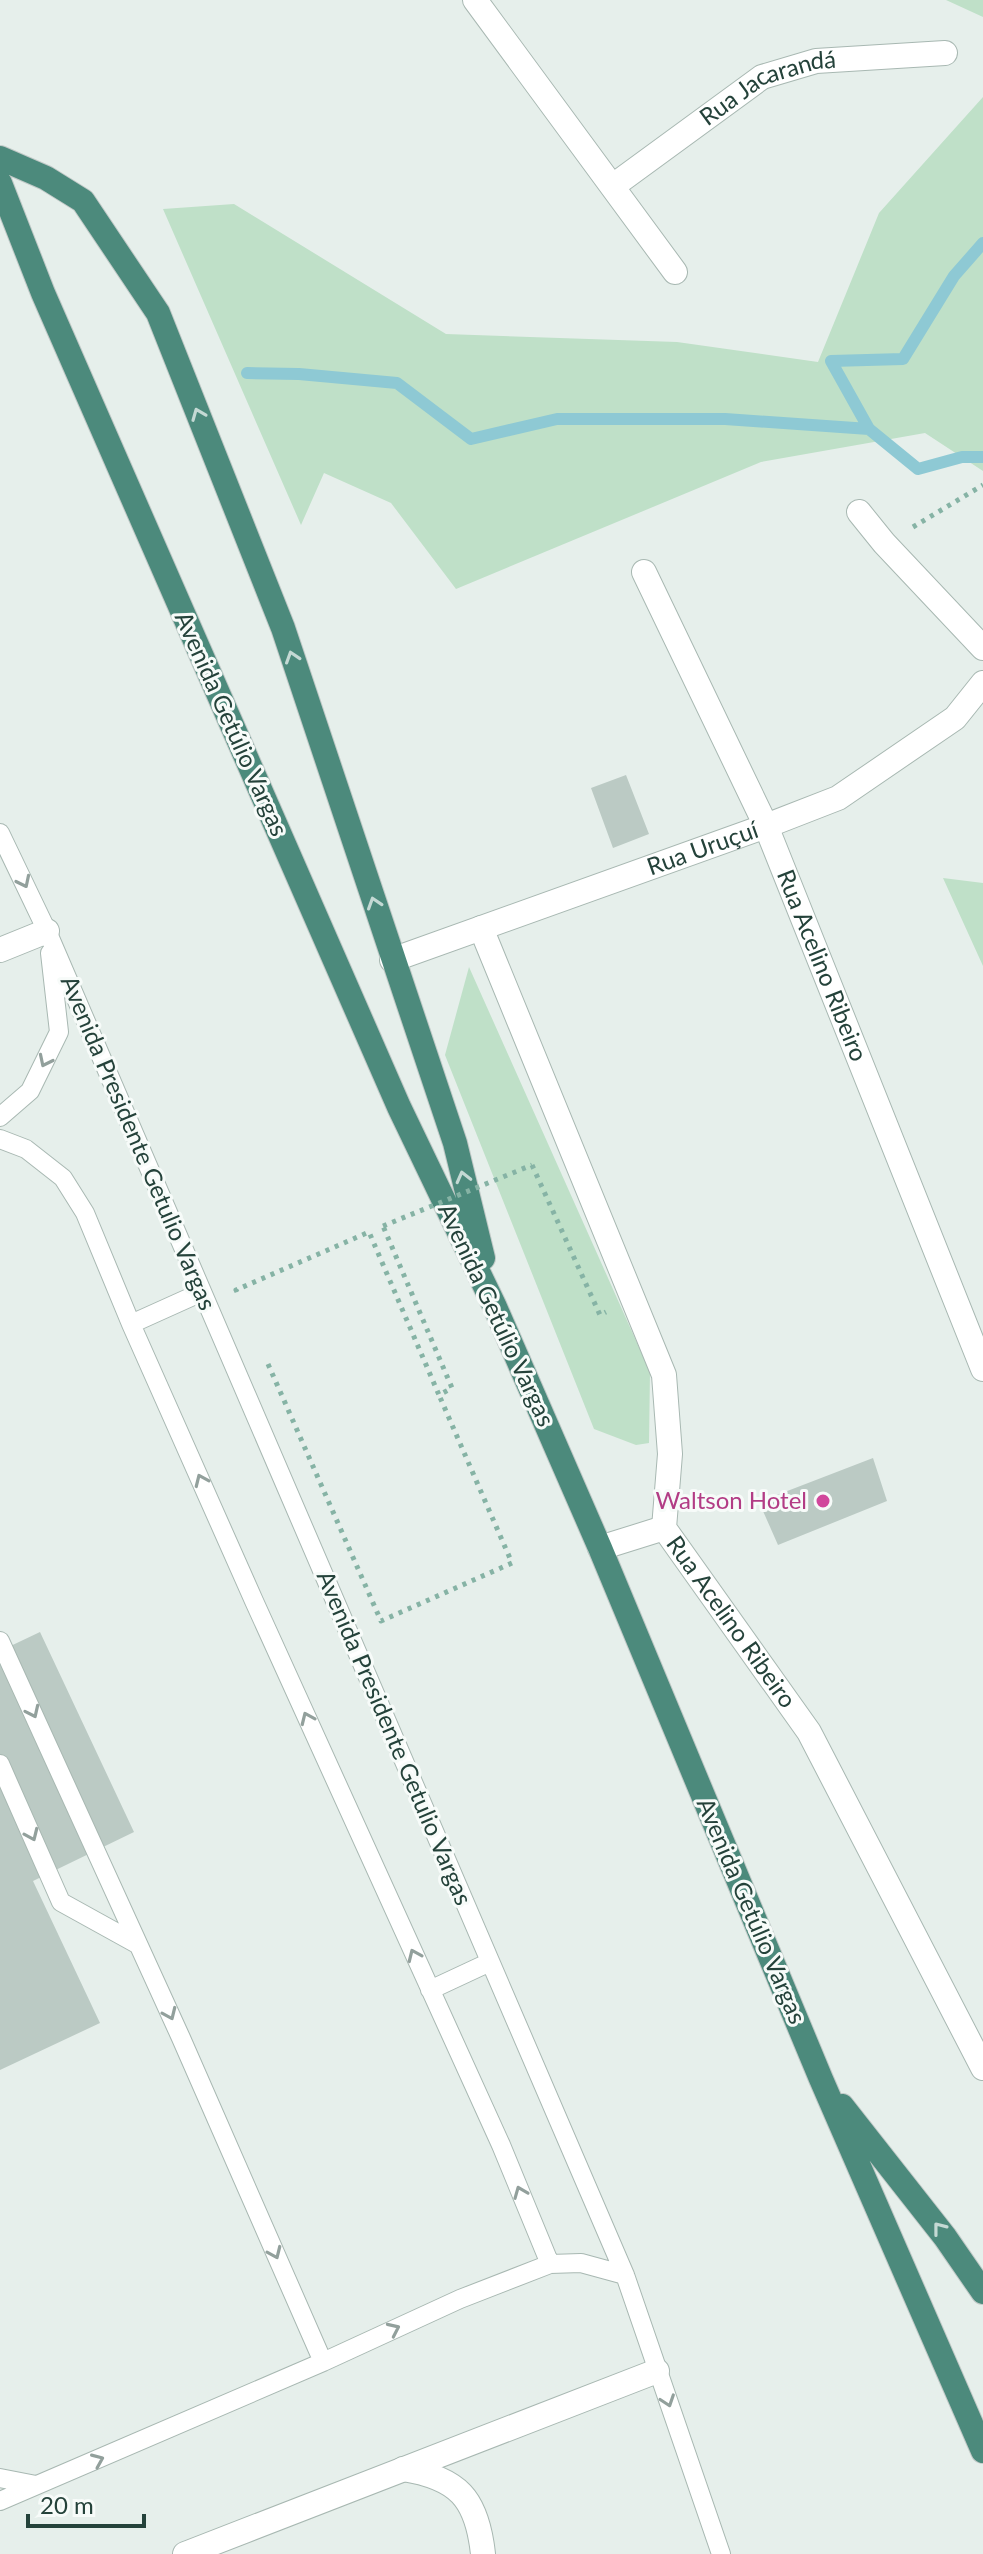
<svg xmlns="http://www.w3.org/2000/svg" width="983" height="2554" font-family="Lato,sans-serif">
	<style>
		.green { fill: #bfe0c8 }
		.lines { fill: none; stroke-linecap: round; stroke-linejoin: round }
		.stream { stroke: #8ec9d4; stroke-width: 12 }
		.building { fill: #bbcac4 }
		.service-casing { stroke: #a8b8b2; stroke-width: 20 }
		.minor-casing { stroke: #a8b8b2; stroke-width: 26 }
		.trunk-casing { stroke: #c2cac8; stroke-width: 26 }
		.path { stroke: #86b3a5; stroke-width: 5; stroke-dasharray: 4 6; stroke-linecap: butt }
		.service { stroke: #fff; stroke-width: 18 }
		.minor { stroke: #fff; stroke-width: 24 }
		.trunk { stroke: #4c8a7c; stroke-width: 24 }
		.path-bridge { stroke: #86b3a5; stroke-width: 5; stroke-dasharray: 4 6; stroke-linecap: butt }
		.oneway { stroke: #c4d9d4 }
		.oneway2 { stroke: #92a09c }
		.hotel-dot { fill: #d1479c; stroke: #f7fbf9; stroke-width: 3 }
		.labels { text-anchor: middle; stroke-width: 6; stroke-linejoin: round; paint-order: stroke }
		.street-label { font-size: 24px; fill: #24423a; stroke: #f7fbf9 }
		.hotel-label { font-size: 24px; fill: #b23c85; stroke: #f7fbf9; text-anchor: end }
	</style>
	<rect width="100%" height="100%" fill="#e6efeb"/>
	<!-- green -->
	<path class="green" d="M946,0H983V17Z
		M983,97V471L925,433L761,462L456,589L391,503L324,473L301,525L163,209L234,204L446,334L677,342L818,362L879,213Z
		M943,878L983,883V966Z
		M469,967L650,1372L649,1443L636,1445L594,1429L445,1055Z"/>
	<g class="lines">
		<!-- stream -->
		<path class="stream" d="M247,373L299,374L397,383L471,439L557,419H725L869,429L918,469L962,457H983
			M869,429L831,361L903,359L954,276L983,243"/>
	</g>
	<!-- building -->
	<path class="building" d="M626,775L649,834L613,848L591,788Z
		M873,1458L887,1501L778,1545L759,1502Z
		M40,1632L134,1832L33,1881L100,2023L0,2070V1651Z"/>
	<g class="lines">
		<defs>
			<path id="service" d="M0,833L47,931L625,2275L721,2554
				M0,1117L30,1091L59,1032L50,953
				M0,1139L26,1149L63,1178L85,1213L131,1324L254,1601L501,2145L550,2264
				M131,1324L202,1292
				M0,1641L181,2038L323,2362
				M0,1764L61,1902L137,1944
				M430,1990L490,1962
				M0,2478L36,2485
				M0,2501L323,2362L460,2299L550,2264L581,2263L625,2275"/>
			<g id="minor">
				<path d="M475,0L675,272"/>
				<path id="s1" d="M613,186L762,77L816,61L945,53"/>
				<path d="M859,512L884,543L983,648"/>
				<path id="s2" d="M644,572L766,826L983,1369"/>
				<path id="s3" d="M481,928L664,1375L670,1454L664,1528L809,1732L983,2068"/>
				<path d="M0,950L47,931"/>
				<path id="s4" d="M392,960L766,826L838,798L955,718L983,683"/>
				<path d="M600,1548L664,1528"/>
				<path d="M403,2469C458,2478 477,2498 483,2554"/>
				<path d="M185,2554L657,2371"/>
			</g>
			<path id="trunk" d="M0,158L46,178L83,201L158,313L283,628L455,1143L483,1258
				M0,183L43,293L399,1107L495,1307L600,1548L821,2079L983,2451
				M842,2106L945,2237L983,2292"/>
		</defs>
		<!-- service casing -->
		<use href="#service" class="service-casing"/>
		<!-- minor casing -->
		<use href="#minor" class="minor-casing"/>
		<!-- trunk casing -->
		<use href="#trunk" class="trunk-casing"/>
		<!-- path -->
		<path class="path" d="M913,527L983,485
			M532,1165L600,1315L606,1312
			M237,1292L236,1290L369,1232L439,1395L452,1388L383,1226
			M268,1364L381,1621L512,1563L439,1395"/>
		<!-- service -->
		<use href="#service" class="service"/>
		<!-- minor -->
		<use href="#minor" class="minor"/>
		<!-- trunk -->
		<use href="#trunk" class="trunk"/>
		<!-- path-bridge -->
		<path class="path-bridge" d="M383,1226L532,1165"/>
	</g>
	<!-- one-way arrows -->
	<defs><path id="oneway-chevron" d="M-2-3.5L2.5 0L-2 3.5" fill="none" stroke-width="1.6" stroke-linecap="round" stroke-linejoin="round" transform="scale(2)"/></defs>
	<g class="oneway">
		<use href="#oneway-chevron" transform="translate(198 414) rotate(-112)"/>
		<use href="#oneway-chevron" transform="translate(292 657) rotate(-108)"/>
		<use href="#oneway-chevron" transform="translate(374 903) rotate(-108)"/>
		<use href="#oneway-chevron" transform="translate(463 1177) rotate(-104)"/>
		<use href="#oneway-chevron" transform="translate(939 2228) rotate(-128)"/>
	</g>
	<g class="oneway2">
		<use href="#oneway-chevron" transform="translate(24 882) rotate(64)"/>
		<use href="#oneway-chevron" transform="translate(45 1061) rotate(116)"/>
		<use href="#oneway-chevron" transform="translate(201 1480) rotate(-114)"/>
		<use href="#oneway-chevron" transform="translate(33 1712) rotate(65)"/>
		<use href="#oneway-chevron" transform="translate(307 1718) rotate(-114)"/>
		<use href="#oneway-chevron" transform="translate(32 1835) rotate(66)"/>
		<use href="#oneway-chevron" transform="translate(414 1955) rotate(-114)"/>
		<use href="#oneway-chevron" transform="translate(170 2014) rotate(66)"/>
		<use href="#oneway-chevron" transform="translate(520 2192) rotate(-112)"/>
		<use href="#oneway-chevron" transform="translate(275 2253) rotate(66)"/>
		<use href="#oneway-chevron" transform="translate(394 2329) rotate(-25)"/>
		<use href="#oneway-chevron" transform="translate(668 2401) rotate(71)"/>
		<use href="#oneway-chevron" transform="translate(98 2460) rotate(-23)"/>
	</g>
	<!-- markers -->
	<circle class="hotel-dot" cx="823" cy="1501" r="8"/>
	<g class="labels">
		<!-- street labels -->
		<g class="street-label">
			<text dy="8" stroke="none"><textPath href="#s1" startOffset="186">Rua Jacarandá</textPath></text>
			<text transform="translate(231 724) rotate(66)" y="8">Avenida Getúlio Vargas</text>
			<text dy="8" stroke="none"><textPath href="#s4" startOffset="330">Rua Uruçuí</textPath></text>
			<text dy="8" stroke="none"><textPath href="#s2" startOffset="432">Rua Acelino Ribeiro</textPath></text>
			<text transform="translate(138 1143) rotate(67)" y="8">Avenida Presidente Getulio Vargas</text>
			<text transform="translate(496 1315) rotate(65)" y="8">Avenida Getúlio Vargas</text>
			<text dy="8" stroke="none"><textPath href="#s3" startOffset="752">Rua Acelino Ribeiro</textPath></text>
			<text transform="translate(394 1738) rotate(67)" y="8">Avenida Presidente Getulio Vargas</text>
			<text transform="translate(751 1911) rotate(67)" y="8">Avenida Getúlio Vargas</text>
		</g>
		<!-- hotel labels -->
		<g class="hotel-label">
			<text x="807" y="1509">Waltson Hotel</text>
		</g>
	</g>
	<!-- scale -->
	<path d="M28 2514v12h116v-12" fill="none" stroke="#24423a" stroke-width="4"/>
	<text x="40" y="2514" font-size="24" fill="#24423a" stroke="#f7fbf9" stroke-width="6" paint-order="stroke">20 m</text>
</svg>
